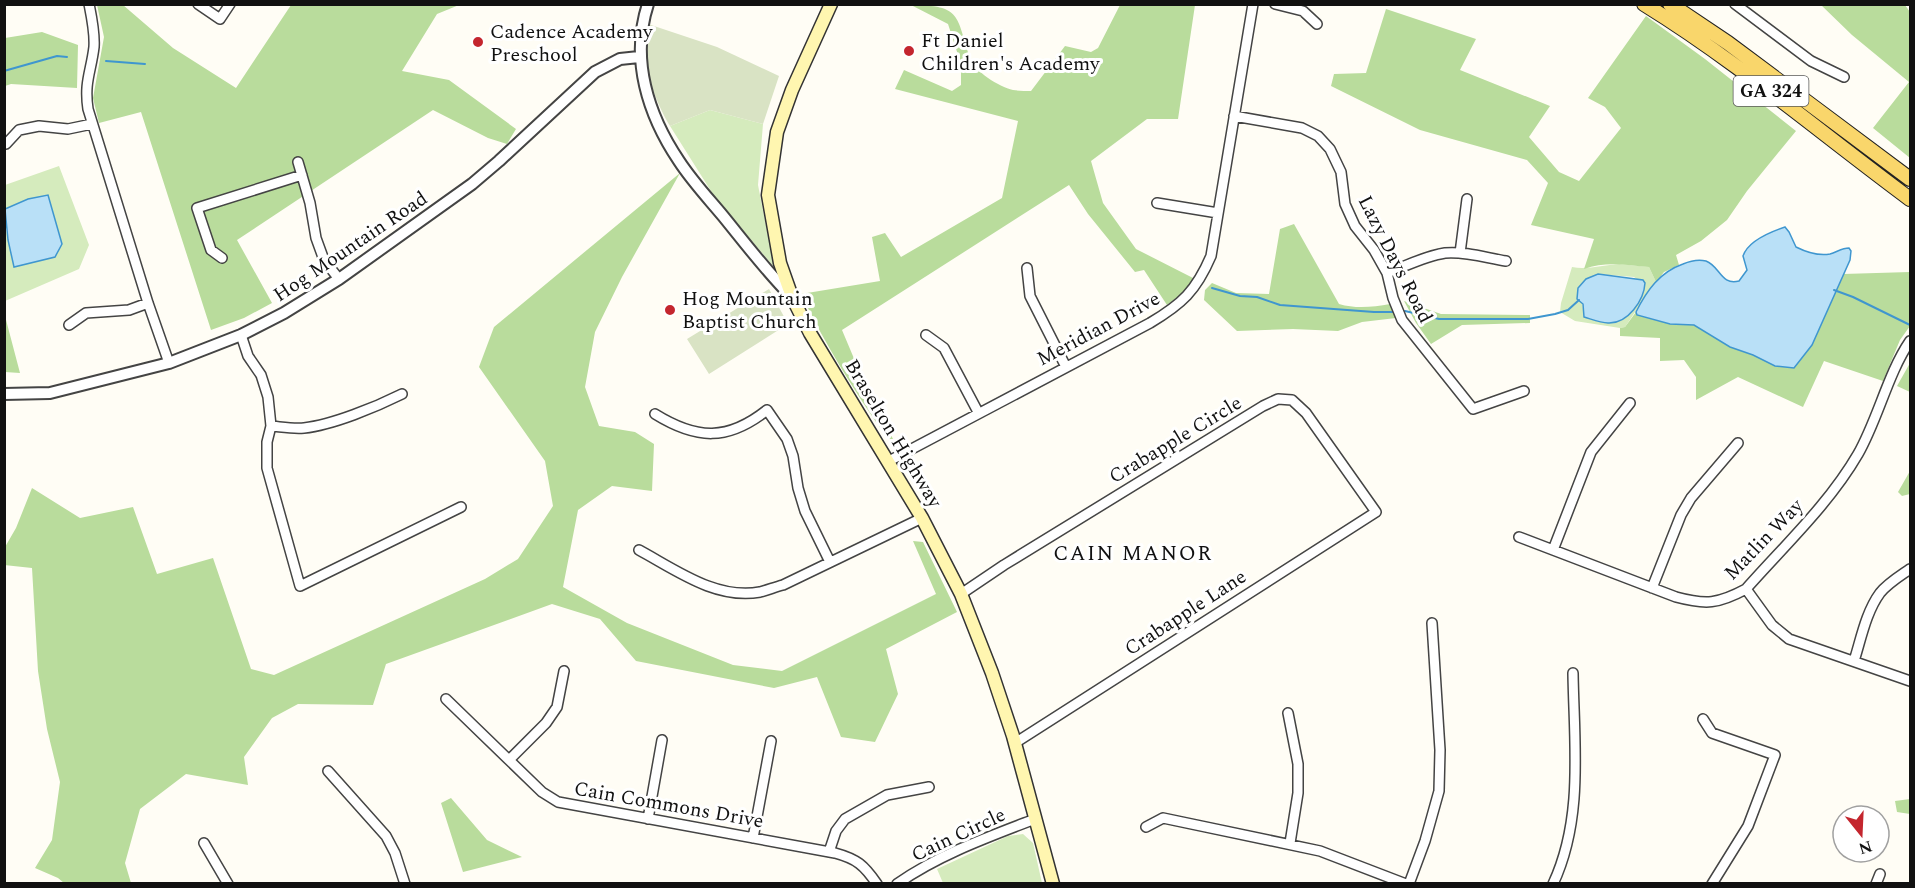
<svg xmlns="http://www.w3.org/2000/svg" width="1915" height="888" font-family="Spectral,serif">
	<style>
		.green { fill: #d5ebbd; fill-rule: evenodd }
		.forest { fill: #b9dc9c }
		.cemetery { fill: #d9e3c4 }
		.water { fill: #b9e0f7; stroke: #3f96cf; stroke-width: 1.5 }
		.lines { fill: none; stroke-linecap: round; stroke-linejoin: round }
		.stream { stroke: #3f96cf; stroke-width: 2 }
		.minor-casing { stroke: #444; stroke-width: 12 }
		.tertiary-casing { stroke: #444; stroke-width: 14 }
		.secondary-casing { stroke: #333; stroke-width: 15 }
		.primary-casing { stroke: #222; stroke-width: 16 }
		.minor { stroke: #fff; stroke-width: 9 }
		.tertiary { stroke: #fff; stroke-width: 10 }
		.secondary { stroke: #fff6b0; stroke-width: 12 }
		.primary { stroke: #f9d66b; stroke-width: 14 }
		.poi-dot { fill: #c4262e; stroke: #fff; stroke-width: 2 }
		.labels { text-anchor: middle; stroke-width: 6; stroke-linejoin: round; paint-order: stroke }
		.shield { fill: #fff; stroke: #585858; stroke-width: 1.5 }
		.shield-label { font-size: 18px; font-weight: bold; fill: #111 }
		.poi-label { font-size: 20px; fill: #111; stroke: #fff; text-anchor: start }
		.street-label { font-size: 20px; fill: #111; stroke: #fff }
		.neighbourhood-label { font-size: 21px; letter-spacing: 1.5px; fill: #111; stroke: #fff }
	</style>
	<rect width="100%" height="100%" fill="#fffdf5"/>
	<!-- green -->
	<path class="green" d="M710,110L763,124L758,185L774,267L716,199L670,126Z
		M59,166L89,245L79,269L5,301L4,220L14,267L62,244L56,223L28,199L5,209V185Z
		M1619,264L1649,267L1656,282C1644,296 1636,312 1625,327L1620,328L1575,321L1560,312L1561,303L1572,267C1587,270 1603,265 1619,264ZM1597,274L1634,277L1645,286C1639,301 1627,323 1608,323C1600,323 1592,319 1584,317L1582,302Z
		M1023,834L1033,843L1042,883H943L937,869L1008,836Z"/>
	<!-- forest -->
	<path class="forest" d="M97,5H123L173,48L236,88L291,5H459L437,14L402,71L449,80L516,129L507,144L488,138L433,110L237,240L272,303L244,318L211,330L141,112L99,123L93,98L104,37Z
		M911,5C962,5 956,16 970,58C974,71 999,87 1013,90C1019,91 1025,91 1031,91L1065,46L1091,52L1098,48L1120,5H1195L1178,119H1147L1091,161L1103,203L1136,249L1195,279L1184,292L1167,305L1144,270L1135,272L1088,214L1069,185L842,330L866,387L893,439H888C855,393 826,346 801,294L880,281L872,237L885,233L901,257L1002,198L1018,121L895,89L904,70L952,91L961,85V64L948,24Z
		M1821,5H1905L1910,12V158L1873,128L1909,82L1852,35Z
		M1386,9L1476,39L1460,70L1550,106L1529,137L1559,172L1579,181L1621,128L1605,107L1588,98L1646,16L1705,59L1796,131L1747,191L1727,220L1701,241L1676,255L1679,265L1664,272L1656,282L1649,267C1627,265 1605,261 1584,269L1594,239L1531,225L1548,183L1527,160L1420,130L1331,86L1334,74L1366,73Z
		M42,32L78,45L77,88L11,84L5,86V38Z
		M680,173L622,277L595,332L585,387L599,426L635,432L654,444L652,491L612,486L578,510L563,587L627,623L733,665L782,671L936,594L913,541L923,542L957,612L886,649L898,694L875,742L841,737L817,677L774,688L636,661L600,619L552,604L386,664L373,705L298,704L272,718L244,757L248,785L186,774L140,809L125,863L131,883H64L58,878L35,868L52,840L60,782L47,729L38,671L32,568L4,565L5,547L16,528L32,488L80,518L133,507L157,574L213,558L251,669L274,675L485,579L518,559L553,506L545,461L479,367L494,327Z
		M1294,224L1339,304C1356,309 1373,307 1390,304L1396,318L1362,322L1338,331L1293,329L1237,331L1204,300L1205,290L1212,283L1236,293L1269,294L1280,229Z
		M1910,272V326L1900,340L1883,381L1824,361L1803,407L1738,377L1696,400V377L1684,360L1660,361V338L1620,336V328L1625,327L1636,312L1637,315L1670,324L1694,325L1730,347L1753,355L1775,366L1794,368L1812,345L1843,274Z
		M1404,301L1441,314L1530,315V323L1462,325L1431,344L1416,323Z
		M5,316L20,373L5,372Z
		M1910,363V392L1897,386Z
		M1910,471V494L1902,496L1898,492Z
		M451,798L487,840L522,857L463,872L441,803Z
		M1910,799V814L1897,812L1895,801Z"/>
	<!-- cemetery -->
	<path class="cemetery" d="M648,24L717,47L779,76L763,124L710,110L670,126C660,110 646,77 645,58C644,47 647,35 648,24Z
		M769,289L788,324L709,374L687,339Z"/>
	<!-- water -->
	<path class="water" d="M48,195L62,244L55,257L14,267L8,240L5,209L28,199Z
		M1785,227L1789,232L1796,247C1806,252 1819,256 1830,254C1837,252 1842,248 1849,248L1851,251L1850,260L1812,345L1794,368L1775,366L1753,355L1730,347L1694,325L1670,324L1637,315L1636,312C1647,290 1660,272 1683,264C1690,261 1698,259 1706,261C1720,266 1721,286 1739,281L1747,270L1743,256C1748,241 1770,232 1785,227Z
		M1598,274L1643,280L1645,283C1644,300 1628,324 1608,323C1600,323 1591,319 1584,317L1583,304L1577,299L1578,288L1586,279Z"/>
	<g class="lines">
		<!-- stream -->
		<path class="stream" d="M106,61L145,64
			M4,71L57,56L67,57
			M1212,288L1240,296L1257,297L1280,305L1374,312H1393
			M1834,290L1853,297L1910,325
			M1405,311L1439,319H1528L1555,314L1568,310L1579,300"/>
		<defs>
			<path id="minor" d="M89,4C92,19 95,33 94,47C91,72 84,82 88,109L148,303L169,363
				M198,4L220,19L230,4
				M1275,4L1303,11L1317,24
				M1735,4L1811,61L1844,77
				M1234,116L1302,128L1318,136L1330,149L1341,172L1345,204L1355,226L1374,250L1387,273L1393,298L1402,320L1473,409L1524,391
				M6,144L19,130L39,126L68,129L92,124
				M298,162L310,203L316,238L324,260L339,279
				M1157,203L1218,213
				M1460,253L1467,199
				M222,258L211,250L197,208L302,175
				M1027,268L1030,296L1066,367
				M1387,273C1406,266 1425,256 1445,253C1465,251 1487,258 1506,261
				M69,325L86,313L129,310L148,303
				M241,335L248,356L261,375L268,397L271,426L267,442V468L300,586L461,507
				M926,335L944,348L978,412
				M655,414C697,440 728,441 767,410L787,439L793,456L798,488L805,511L830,562
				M271,426C282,427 293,429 304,428C332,425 376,407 402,394
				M889,461L1150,323C1182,304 1196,291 1211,256L1253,4
				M1519,537L1676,597C1706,605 1718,604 1746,589C1784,546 1829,504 1858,454C1878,419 1888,373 1910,341
				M639,550C676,570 716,600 760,592C768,590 775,587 783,585L922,518
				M1553,550L1591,452L1630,403
				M1652,588L1681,515L1691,498L1738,443
				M1746,589L1772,625L1789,639L1910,681
				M961,594L1004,565L1263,406L1278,399L1292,400L1306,413L1376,512L1015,743
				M1854,661C1861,639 1866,612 1880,593C1888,583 1900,576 1910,569
				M446,699L542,792L558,802L835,853C857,859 864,865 877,884
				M1288,713L1298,764V793L1290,843
				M1703,719L1712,733L1775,755L1748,826L1712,884
				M509,760L546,723L557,707L564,671
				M328,771L386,836L395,853L405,884
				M648,819L662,740
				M1146,827L1163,818L1320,851L1406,884
				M753,838L771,741
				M204,843L228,884
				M829,852L836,831L845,819L887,795L929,787
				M897,884C938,855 988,837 1035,819
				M1409,884L1425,841L1439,791L1440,750L1432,623
				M1553,884C1584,818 1574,743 1573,673
				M1876,884L1880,874"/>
			<path id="tertiary" d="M648,4C630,59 648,115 679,161C692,181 708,198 723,216C745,243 766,271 791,296
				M4,394L50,393L169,363L241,335L284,313L339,279L472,184L499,161L595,72L620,59L639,57"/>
			<path id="secondary" d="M831,4L792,90L777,132L768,195L780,263L792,297L810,333L922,518L961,594L992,673L1013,736L1053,884"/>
			<path id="primary" d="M1644,4C1738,62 1822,134 1910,199
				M1670,4L1728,43L1910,179"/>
		</defs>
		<!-- minor casing -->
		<use href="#minor" class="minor-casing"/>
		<!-- tertiary casing -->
		<use href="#tertiary" class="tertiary-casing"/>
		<!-- secondary casing -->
		<use href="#secondary" class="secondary-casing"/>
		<!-- primary casing -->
		<use href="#primary" class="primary-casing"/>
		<!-- minor -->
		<use href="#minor" class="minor"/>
		<!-- tertiary -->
		<use href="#tertiary" class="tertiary"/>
		<!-- secondary -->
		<use href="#secondary" class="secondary"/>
		<!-- primary -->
		<use href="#primary" class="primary"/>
	</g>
	<!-- markers -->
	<g class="poi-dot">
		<circle cx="478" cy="42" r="6"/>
		<circle cx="909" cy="51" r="6"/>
		<circle cx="670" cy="310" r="6"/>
	</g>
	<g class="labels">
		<!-- shield labels -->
		<rect class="shield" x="1733.5" y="76" width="75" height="30" rx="4.5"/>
		<g class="shield-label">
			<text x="1771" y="97">GA 324</text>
		</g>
		<!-- poi labels -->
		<g class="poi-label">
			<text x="490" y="38">Cadence Academy<tspan x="490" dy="23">Preschool</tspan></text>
			<text x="921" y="47">Ft Daniel<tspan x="921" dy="23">Children's Academy</tspan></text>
			<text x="682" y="305">Hog Mountain<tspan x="682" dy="23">Baptist Church</tspan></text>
		</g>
		<!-- street labels -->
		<g class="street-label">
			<text transform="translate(350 246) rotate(-34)" y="7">Hog Mountain Road</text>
			<text transform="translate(1396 259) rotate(63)" y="7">Lazy Days Road</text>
			<text transform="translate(1098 328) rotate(-28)" y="7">Meridian Drive</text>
			<text transform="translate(894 433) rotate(59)" y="7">Braselton Highway</text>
			<text transform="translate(1175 439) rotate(-31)" y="7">Crabapple Circle</text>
			<text transform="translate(1763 539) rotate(-46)" y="7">Matlin Way</text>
			<text transform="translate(1185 612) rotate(-33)" y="7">Crabapple Lane</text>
			<text transform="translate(669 804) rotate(10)" y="7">Cain Commons Drive</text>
			<text transform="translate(958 834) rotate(-25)" y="7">Cain Circle</text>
		</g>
		<!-- neighbourhood labels -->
		<g class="neighbourhood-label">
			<text x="1133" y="560">CAIN MANOR</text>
		</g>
	</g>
	<!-- border -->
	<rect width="1915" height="888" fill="none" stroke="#111111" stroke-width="12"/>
	<!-- north arrow -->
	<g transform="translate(1861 834) rotate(162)"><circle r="28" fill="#ffffff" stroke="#a0a0a0" stroke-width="1.5"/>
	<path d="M0-4.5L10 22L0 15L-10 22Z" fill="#c4262e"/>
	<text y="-9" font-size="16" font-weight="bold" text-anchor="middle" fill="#111111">N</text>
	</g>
</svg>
